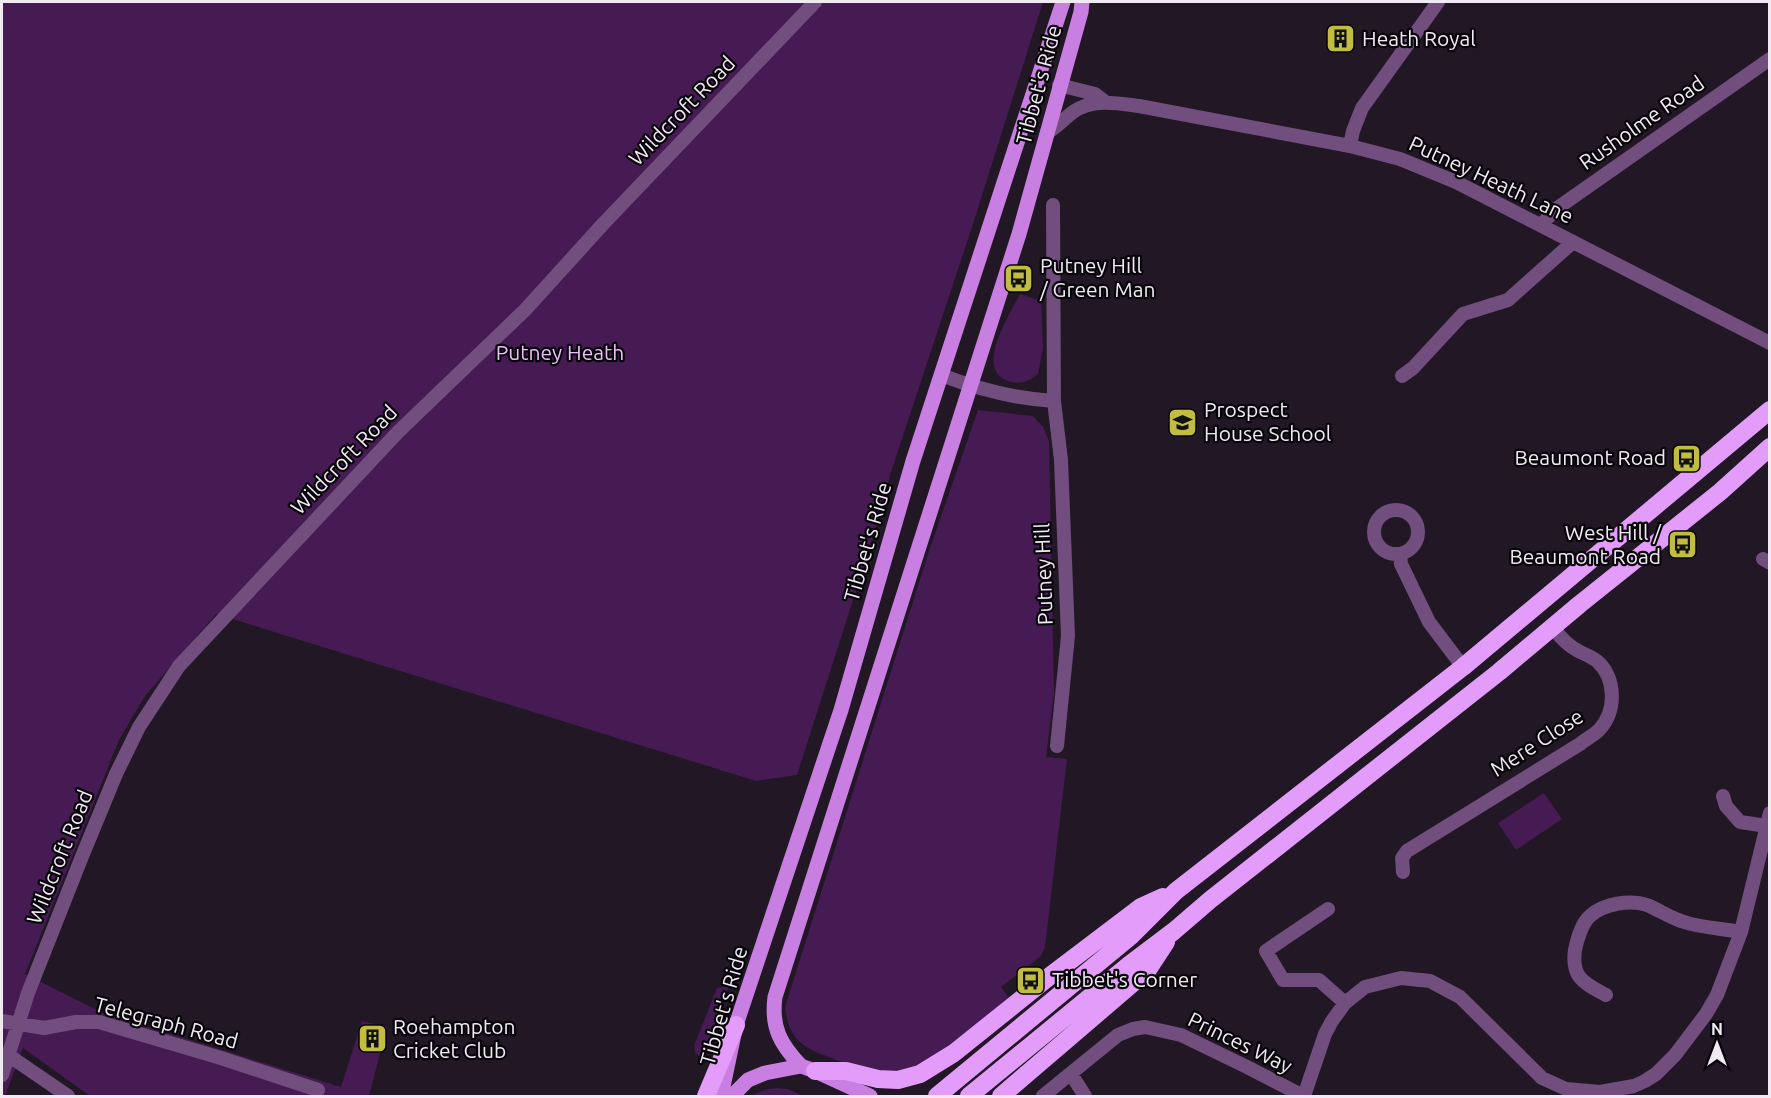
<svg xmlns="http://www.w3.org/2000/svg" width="1771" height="1098" font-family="Ubuntu,sans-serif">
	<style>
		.green { fill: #461b53 }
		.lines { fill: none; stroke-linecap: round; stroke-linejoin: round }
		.street { stroke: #714e7d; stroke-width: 14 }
		.primary { stroke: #c97fe1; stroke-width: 15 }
		.highway { stroke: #e39cfa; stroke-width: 18 }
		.labels { text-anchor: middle; stroke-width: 4.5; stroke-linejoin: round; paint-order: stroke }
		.poi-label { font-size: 21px; fill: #f1eaf3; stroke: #08050a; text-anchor: start }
		.street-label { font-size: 21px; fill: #f1eaf3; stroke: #08050a }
		.park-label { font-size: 21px; fill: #ebbffa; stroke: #08050a }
	</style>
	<rect width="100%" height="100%" fill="#211725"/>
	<!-- green -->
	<path class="green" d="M2,2H1043L973,224L891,472L869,550L797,775L756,781L216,614L145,696L119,740L25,974L103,1013L341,1087L362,1021L387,1027L369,1096H90L23,1048L5,1096H2Z
		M1020,294L1041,301L1043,348L1038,374C1028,382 1020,385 1008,381C974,369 1010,314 1020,294Z
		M978,410L1033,416L1043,427L1049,441L1054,693L1046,757L1067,759L1045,947L1041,956L1001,987L1009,998C979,1022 933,1069 896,1074C876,1077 848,1064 829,1057C801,1047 789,1039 785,1007L930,548Z
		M1544,793L1562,819L1516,850L1498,823Z
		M729,986L702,1060L695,1052L694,1046L717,988Z
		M778,1088L787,1089L804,1096H751L767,1089Z"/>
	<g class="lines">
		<!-- street -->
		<path class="street" d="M1059,85L1095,94L1104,101
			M1047,133C1057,127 1064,119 1073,112C1093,98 1117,103 1139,106L1350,146L1400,159L1456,182L1770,343
			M1350,146L1353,131L1362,108L1438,2
			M1053,205L1054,401L1061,460L1068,636L1057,746
			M1541,225L1556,209L1770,59
			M941,375C978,389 1014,399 1054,401
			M1402,376L1413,368L1463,314L1508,300L1573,242
			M1374 532a22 22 0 1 1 44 0a22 22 0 1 1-44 0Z
			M1400,554L1401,564L1429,622L1463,667
			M1763,559L1770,563
			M1723,796L1726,806L1740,822L1767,826
			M1403,872L1402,858L1407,851L1580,744C1586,739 1594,735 1599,730C1617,711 1616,678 1597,661C1589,655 1580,653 1572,647C1564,642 1558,634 1552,627
			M1328,909L1266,951L1283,980H1319L1345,1003
			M1606,995C1584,983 1571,978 1575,950C1577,940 1582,923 1590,916C1603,904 1630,899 1647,905C1659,910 1669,917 1681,921C1700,928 1721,928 1741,932
			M2,1021L44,1028L76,1022H99L221,1058L318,1090
			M8,1055L68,1096
			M1071,1074L1085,1096
			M2,1075L28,993L81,859L116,774L139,727L179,666L398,432L525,310L604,223L815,2
			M1043,1096L1118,1035L1133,1029L1145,1027L1181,1035L1247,1067L1303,1096
			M1304,1096L1325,1034L1332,1021L1345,1003L1365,987L1401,978L1430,981L1460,997L1542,1078L1566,1089L1600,1092L1634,1086L1645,1081L1656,1074L1675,1055L1706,1014L1717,995L1741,932L1770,813"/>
		<!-- primary -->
		<path class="primary" d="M801,1066C780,1044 771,1027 775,997L1019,234L1081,12L1082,2
			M721,1096L736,1025L841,710L913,461L1063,2
			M732,1096L748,1080L765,1073L801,1066L815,1071L870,1096"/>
		<!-- highway -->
		<path class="highway" d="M815,1071H846L878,1079L898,1080L920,1074L954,1053L1050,976L1141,907L1163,897
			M706,1096L736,1025
			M937,1096L1132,935L1176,891L1463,667L1770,410
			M969,1096L1129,965L1174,931L1210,900L1499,672L1580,604L1720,492L1770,447
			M1001,1096L1147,971L1166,942"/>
	</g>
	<!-- icons -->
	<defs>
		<symbol id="building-square" viewBox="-11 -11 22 22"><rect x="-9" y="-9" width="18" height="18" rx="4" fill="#c1bd40" stroke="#08050a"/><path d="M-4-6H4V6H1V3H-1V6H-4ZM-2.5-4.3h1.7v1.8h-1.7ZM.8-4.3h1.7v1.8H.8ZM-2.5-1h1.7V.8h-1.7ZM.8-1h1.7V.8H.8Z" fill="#111"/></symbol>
		<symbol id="bus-square" viewBox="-11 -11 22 22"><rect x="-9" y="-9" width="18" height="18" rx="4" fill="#c1bd40" stroke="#08050a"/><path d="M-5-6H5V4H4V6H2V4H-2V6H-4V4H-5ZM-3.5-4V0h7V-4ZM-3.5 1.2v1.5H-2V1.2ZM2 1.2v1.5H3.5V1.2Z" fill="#111"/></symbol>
		<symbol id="school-square" viewBox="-11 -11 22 22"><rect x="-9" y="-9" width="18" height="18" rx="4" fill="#c1bd40" stroke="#08050a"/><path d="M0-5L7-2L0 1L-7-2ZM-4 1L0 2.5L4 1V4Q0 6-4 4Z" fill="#111"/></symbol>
	</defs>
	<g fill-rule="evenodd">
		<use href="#building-square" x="1324" y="22" width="33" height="33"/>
		<use href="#bus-square" x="1002" y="262" width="33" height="33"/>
		<use href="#school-square" x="1166" y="406" width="33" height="33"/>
		<use href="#bus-square" x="1670" y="442" width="33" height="33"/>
		<use href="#bus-square" x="1666" y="528" width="33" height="33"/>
		<use href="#bus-square" x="1014" y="964" width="33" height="33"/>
		<use href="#building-square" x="356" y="1022" width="33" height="33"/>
	</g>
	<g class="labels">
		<!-- poi labels -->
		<g class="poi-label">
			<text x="1362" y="46">Heath Royal</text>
			<text x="1040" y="273">Putney Hill<tspan x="1040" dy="24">/ Green Man</tspan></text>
			<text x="1204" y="417">Prospect<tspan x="1204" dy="24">House School</tspan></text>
			<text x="1666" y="465" text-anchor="end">Beaumont Road</text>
			<text x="1661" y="540" text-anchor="end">West Hill /<tspan x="1661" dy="24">Beaumont Road</tspan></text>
			<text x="1052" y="987">Tibbet's Corner</text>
			<text x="393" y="1034">Roehampton<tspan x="393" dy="24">Cricket Club</tspan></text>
		</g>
		<!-- street labels -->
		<g class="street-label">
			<text transform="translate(1039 85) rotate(-75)" y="7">Tibbet's Ride</text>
			<text transform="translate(682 111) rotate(-46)" y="7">Wildcroft Road</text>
			<text transform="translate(1642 123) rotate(-35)" y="7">Rusholme Road</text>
			<text transform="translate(1491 180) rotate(25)" y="7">Putney Heath Lane</text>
			<text transform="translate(344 460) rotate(-46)" y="7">Wildcroft Road</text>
			<text transform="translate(868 542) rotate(-74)" y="7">Tibbet's Ride</text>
			<text transform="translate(1044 574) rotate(-92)" y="7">Putney Hill</text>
			<text transform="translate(1537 743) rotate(-33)" y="7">Mere Close</text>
			<text transform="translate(60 857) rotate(-68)" y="7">Wildcroft Road</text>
			<text transform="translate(724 1006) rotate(-74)" y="7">Tibbet's Ride</text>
			<text transform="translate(166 1023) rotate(15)" y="7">Telegraph Road</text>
			<text transform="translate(1240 1043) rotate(26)" y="7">Princes Way</text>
		</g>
		<!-- park labels -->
		<g class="park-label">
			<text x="560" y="360">Putney Heath</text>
		</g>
	</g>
	<!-- border -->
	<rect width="1771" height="1098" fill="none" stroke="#f1eaf3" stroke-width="6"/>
	<!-- north arrow -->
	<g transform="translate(1717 1044)" stroke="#08050a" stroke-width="4.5" paint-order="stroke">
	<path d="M0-4.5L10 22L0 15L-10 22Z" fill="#f1eaf3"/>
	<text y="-9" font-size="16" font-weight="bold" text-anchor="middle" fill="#f1eaf3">N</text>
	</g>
</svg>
